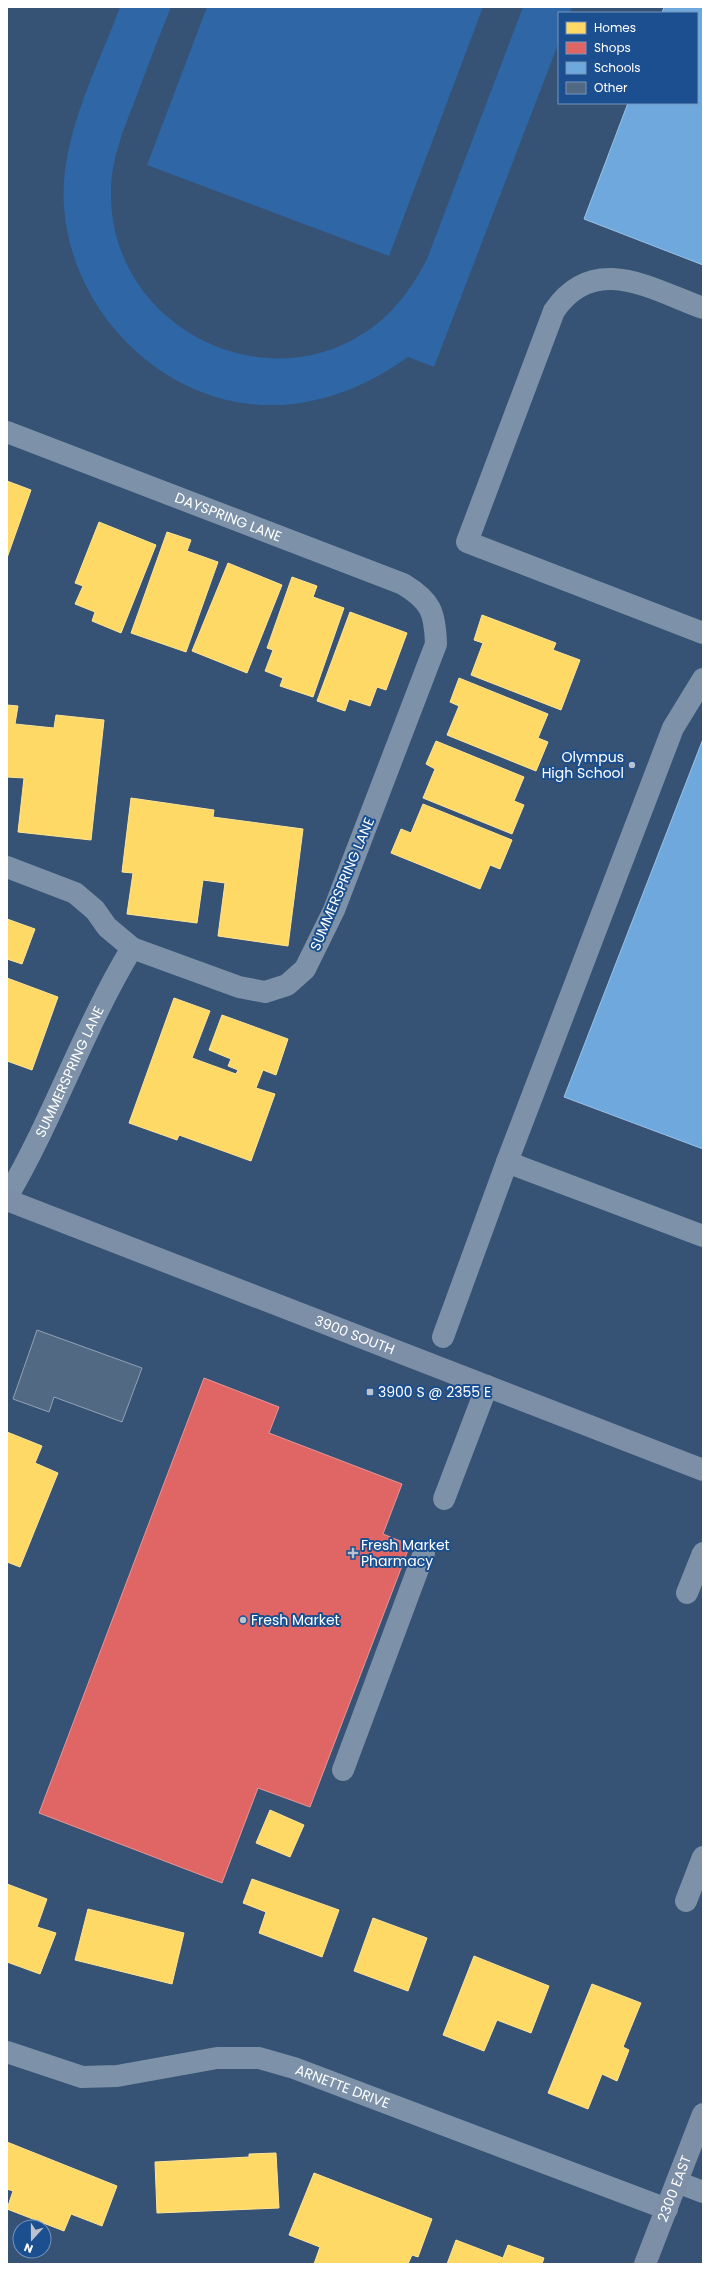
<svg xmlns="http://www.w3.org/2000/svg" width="710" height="2271" font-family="Poppins,sans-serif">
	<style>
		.green { fill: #2f66a5 }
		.homes { fill: #ffd966; stroke: #ffe494 }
		.shops { fill: #e06666; stroke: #e99494 }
		.schools { fill: #6fa8dc; stroke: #9ac2e6 }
		.building { fill: #526984; stroke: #92a2b6 }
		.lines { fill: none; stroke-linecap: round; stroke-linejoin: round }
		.minor { stroke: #7d92a8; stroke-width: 22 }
		.major { stroke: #7d8ea7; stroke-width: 22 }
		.poi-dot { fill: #b9c2ce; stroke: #1b4f8f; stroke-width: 1.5 }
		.labels { text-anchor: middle; stroke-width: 4; stroke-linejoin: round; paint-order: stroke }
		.street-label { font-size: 14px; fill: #fff; stroke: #1b4f8f }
		.poi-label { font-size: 14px; fill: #fff; stroke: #1b4f8f; text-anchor: start }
	</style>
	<rect width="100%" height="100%" fill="#365274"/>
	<!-- green -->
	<path class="green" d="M120,7H171C159,36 148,66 137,95C125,126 111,158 111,192C109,328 271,409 378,323C399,306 414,284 427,259L523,7H572L570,13H559V42L434,367L408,357C373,382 337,398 294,404C177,418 72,320 64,207C59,139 97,69 120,7Z
		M207,7H483L389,256L147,165Z"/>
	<!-- homes -->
	<path class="homes" d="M7,481L31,490L7,558Z
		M99,522L156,545L121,633L92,621L95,612L75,604L83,586L75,583Z
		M167,532L191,540L187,551L218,562L186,652L131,633Z
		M228,563L282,585L247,673L192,651Z
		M292,577L317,586L313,597L344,608L313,697L280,686L283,678L265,671L273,650L267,648Z
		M350,612L407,633L386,690L377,687L370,706L349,699L345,711L317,701Z
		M482,615L556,643L553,650L580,660L561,710L471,675L483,643L474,640Z
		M459,678L548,714L538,738L548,742L536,771L447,735L459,706L450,702Z
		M7,705L18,706L15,724L54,728L56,715L104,720L91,840L18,832L24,778L7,777Z
		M436,741L524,777L514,801L524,805L512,834L423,798L435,769L426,764Z
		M131,798L214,810L213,817L303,829L288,946L218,936L225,883L203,880L197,923L127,914L133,873L122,872Z
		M423,804L512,840L500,869L490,865L480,889L391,853L401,829L411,833Z
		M7,919L35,929L22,964L7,959Z
		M7,978L58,997L32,1070L7,1061Z
		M174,998L210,1011L192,1058L236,1074L238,1070L228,1066L231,1059L209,1050L222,1015L288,1039L276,1075L263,1070L256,1088L275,1094L251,1161L179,1135L177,1140L129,1123Z
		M7,1432L42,1446L35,1463L58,1473L20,1567L7,1562Z
		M270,1810L304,1825L290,1857L256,1843Z
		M252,1879L339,1910L322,1957L259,1933L266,1912L243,1903Z
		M7,1884L47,1899L37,1927L56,1933L40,1974L7,1962Z
		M88,1909L184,1933L172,1984L75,1960Z
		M373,1918L427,1938L408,1991L354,1971Z
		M474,1956L549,1986L531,2033L497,2020L484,2051L443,2035Z
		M592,1984L641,2003L623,2047L629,2050L617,2081L602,2074L588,2109L548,2093Z
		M7,2142L117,2186L102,2226L71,2214L64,2231L7,2209L13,2191L7,2189Z
		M276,2153L279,2208L157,2213L155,2162L249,2157V2154Z
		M314,2173L432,2219L418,2257L412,2255L408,2264H314L320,2247L289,2235Z
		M456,2240L503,2258L508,2245L544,2258L542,2264H447Z"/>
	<!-- shops -->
	<path class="shops" d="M204,1378L279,1407L269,1433L402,1484L383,1534L410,1545L310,1807L258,1788L222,1883L39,1813Z"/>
	<!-- schools -->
	<path class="schools" d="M664,7H703V265L584,219L628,103H697V13H662Z
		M703,739V1149L564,1097Z"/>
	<!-- building -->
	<path class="building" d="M37,1330L142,1368L122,1422L54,1397L49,1412L13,1399Z"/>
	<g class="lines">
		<!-- minor -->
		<g class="minor">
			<path d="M703,308C651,289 594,252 554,311L467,542L703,633"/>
			<path id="s1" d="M7,432L403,584C431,601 435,612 436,644L334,910L305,969L287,985L265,992L239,987L132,948L107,927L95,910L75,893L7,867"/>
			<path d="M507,1162L673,728L703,679"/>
			<path id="s2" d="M7,1197C54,1117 84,1027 132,948"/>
			<path d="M443,1337L507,1162L703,1236"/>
			<path d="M444,1499L487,1386"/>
			<path d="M687,1593L703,1553"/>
			<path d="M343,1770L424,1553"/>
			<path d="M686,1901L703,1857"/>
			<path id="s3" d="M7,2052L82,2077L117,2076L217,2058H259L294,2068L667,2209"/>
			<path d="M677,2182L703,2192"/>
		</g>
		<!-- major -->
		<g class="major">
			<path id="s4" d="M7,1200L703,1470"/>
			<path id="s5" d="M645,2264L703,2114"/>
		</g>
	</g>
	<!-- markers -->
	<g class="poi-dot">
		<circle cx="632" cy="765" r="4"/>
		<rect x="366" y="1388" width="8" height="8" rx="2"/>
		<path d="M351 1547h4v4h4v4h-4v4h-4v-4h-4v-4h4z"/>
		<circle cx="243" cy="1620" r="4"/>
	</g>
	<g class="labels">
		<!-- street labels -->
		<g class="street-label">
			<text dy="5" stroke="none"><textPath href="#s1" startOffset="237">DAYSPRING LANE</textPath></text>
			<text transform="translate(342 884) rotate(-67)" y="5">SUMMERSPRING LANE</text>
			<text dy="5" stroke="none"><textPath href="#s2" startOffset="140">SUMMERSPRING LANE</textPath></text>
			<text dy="5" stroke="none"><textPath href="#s4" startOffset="373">3900 SOUTH</textPath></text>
			<text dy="5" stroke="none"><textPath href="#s3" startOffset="346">ARNETTE DRIVE</textPath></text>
			<text dy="5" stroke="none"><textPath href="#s5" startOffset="81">2300 EAST</textPath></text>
		</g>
		<!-- poi labels -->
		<g class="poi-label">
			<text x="624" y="762" text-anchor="end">Olympus<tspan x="624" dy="16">High School</tspan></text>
			<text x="378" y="1397">3900 S @ 2355 E</text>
			<text x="361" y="1550">Fresh Market<tspan x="361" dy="16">Pharmacy</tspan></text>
			<text x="251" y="1625">Fresh Market</text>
		</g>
	</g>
	<!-- border -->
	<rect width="710" height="2271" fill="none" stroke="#ffffff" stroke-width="16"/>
	<!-- legend -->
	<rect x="558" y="12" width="140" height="92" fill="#1b4f8f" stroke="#7695bc"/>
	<rect x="566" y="22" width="20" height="12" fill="#ffd966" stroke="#7695bc"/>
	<text x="594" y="32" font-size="12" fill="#ffffff">Homes</text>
	<rect x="566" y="42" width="20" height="12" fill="#e06666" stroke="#7695bc"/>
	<text x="594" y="52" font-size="12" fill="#ffffff">Shops</text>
	<rect x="566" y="62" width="20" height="12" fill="#6fa8dc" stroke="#7695bc"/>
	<text x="594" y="72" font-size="12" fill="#ffffff">Schools</text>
	<rect x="566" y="82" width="20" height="12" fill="#526984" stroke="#7695bc"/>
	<text x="594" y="92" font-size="12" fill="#ffffff">Other</text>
	<!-- north arrow -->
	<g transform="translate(32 2239) rotate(201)"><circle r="19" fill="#1b4f8f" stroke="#7695bc"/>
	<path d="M0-3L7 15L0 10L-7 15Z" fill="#b9c2ce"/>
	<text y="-6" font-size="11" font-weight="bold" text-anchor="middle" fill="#ffffff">N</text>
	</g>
</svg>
